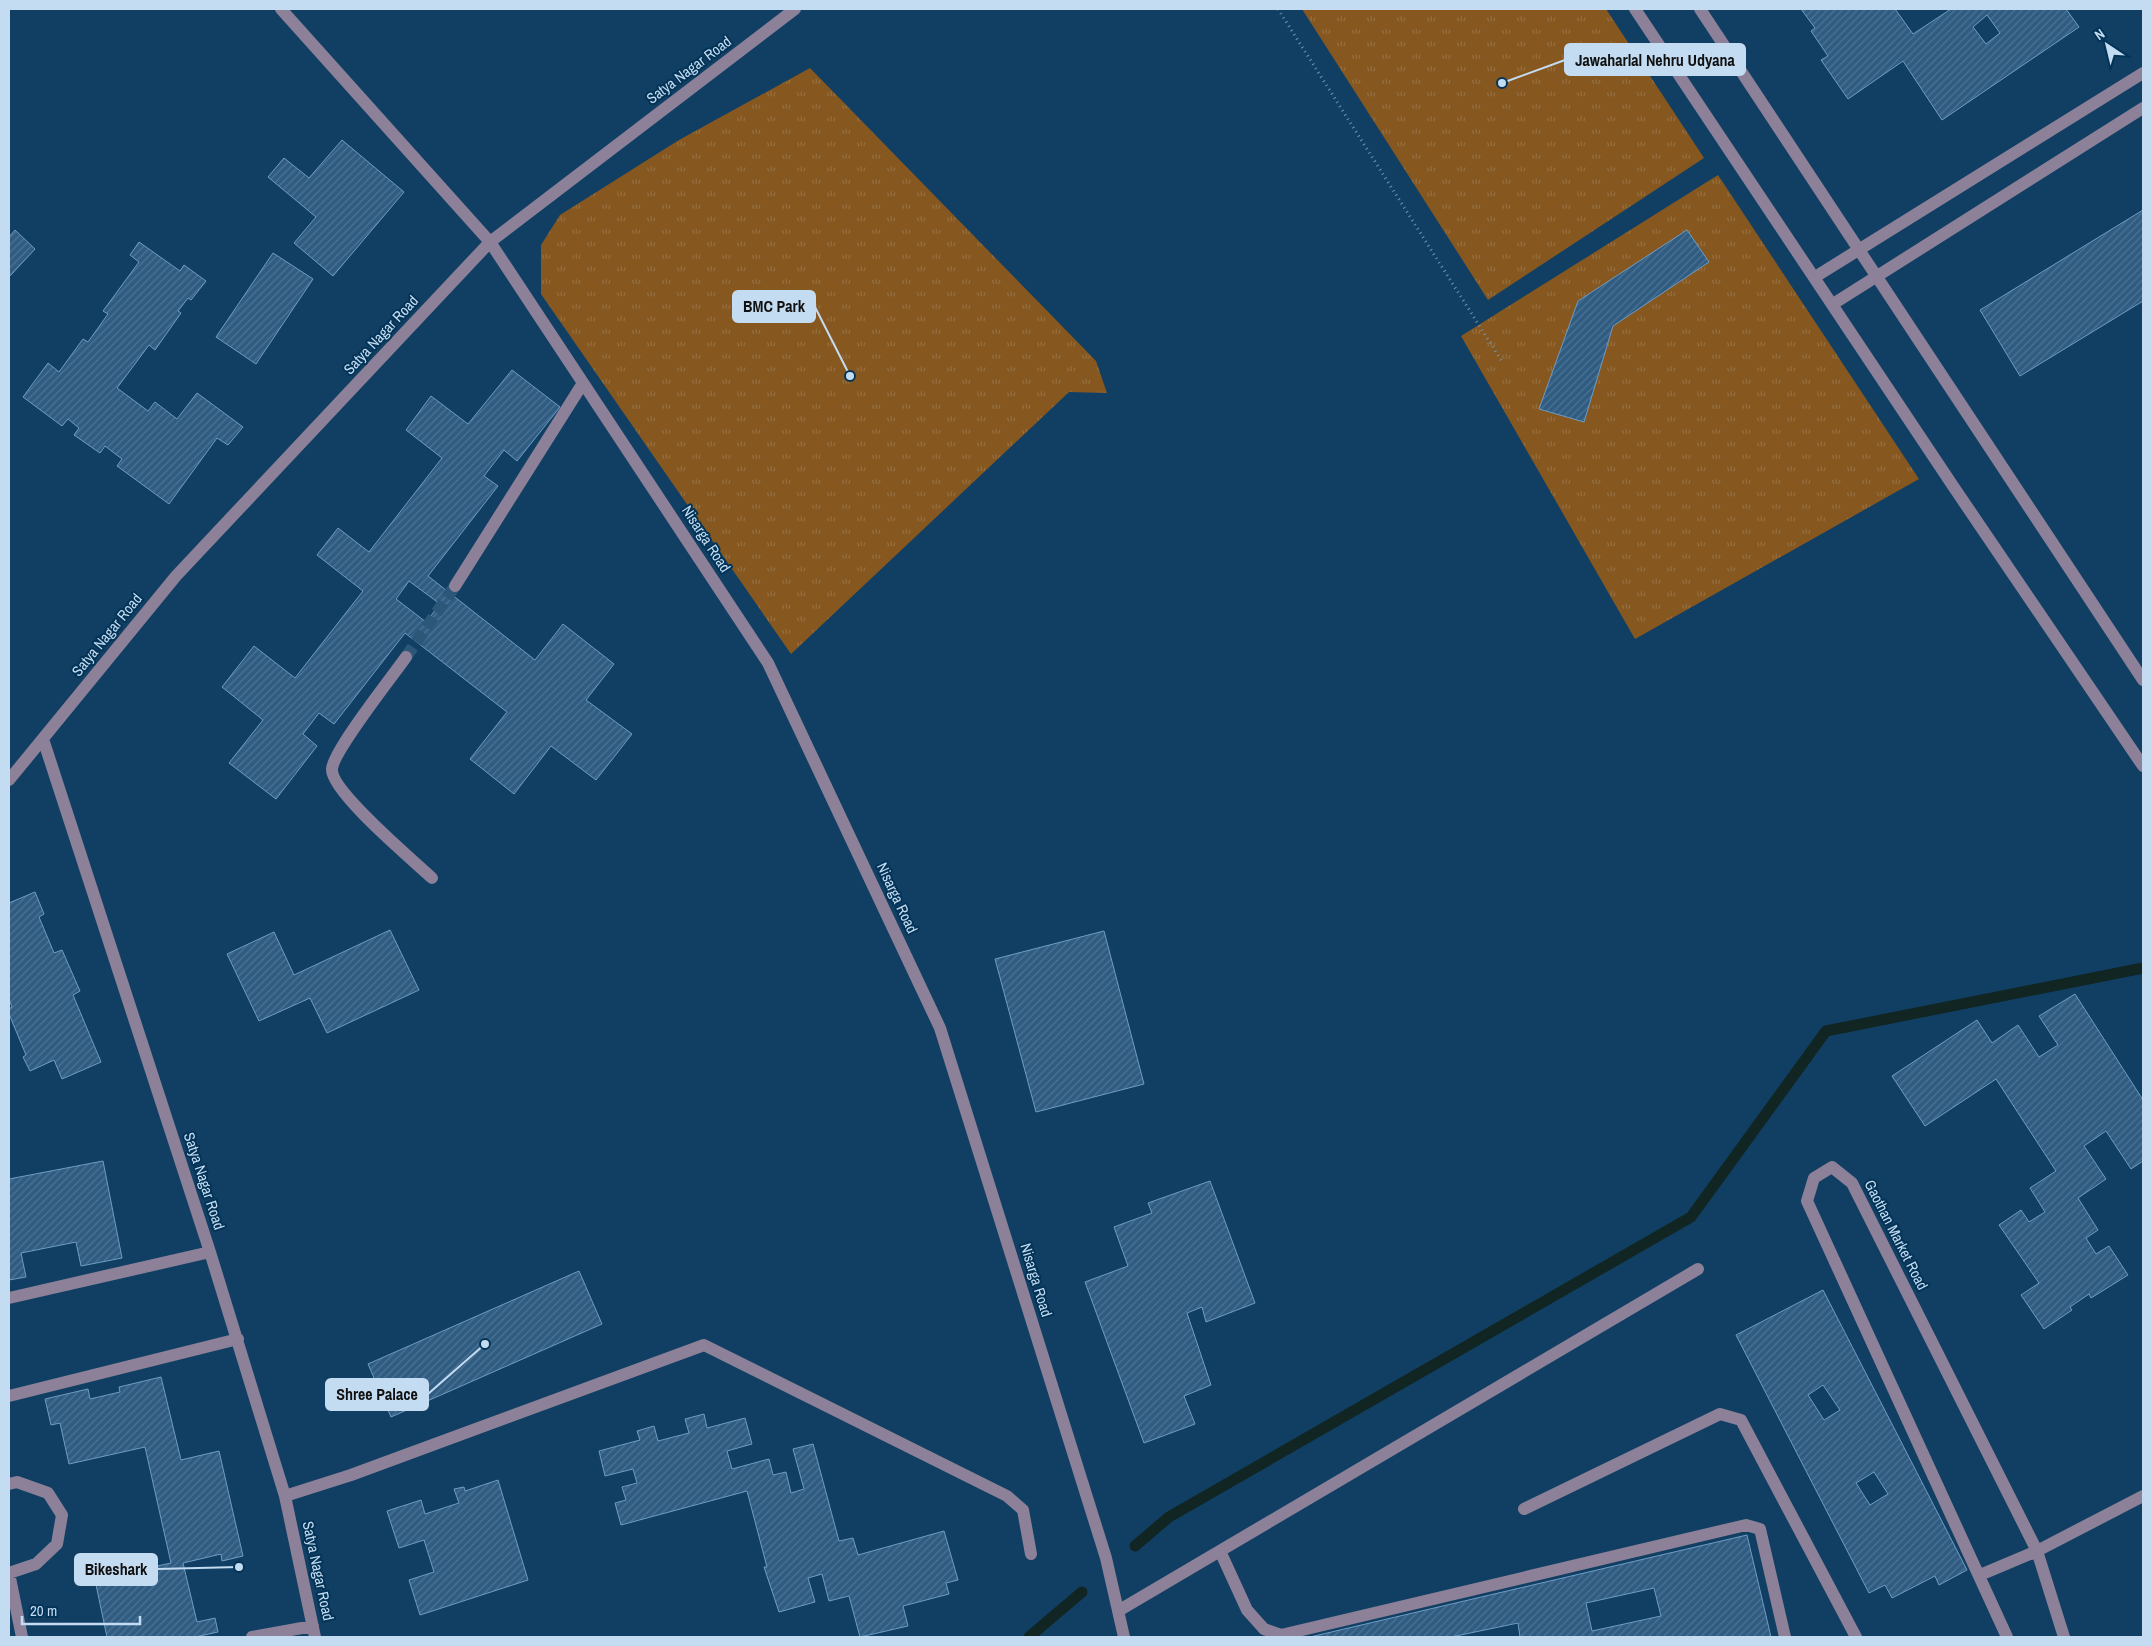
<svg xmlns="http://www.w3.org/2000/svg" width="2152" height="1646" font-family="'Archivo Narrow',sans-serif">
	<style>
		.grass { fill: url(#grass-tufts) }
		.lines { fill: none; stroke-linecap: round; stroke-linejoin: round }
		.stream { stroke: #112522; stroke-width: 11 }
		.building { fill: url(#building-hatch); stroke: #6e9cc5; fill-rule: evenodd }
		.minor-tunnel { stroke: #2c5778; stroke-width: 12; stroke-dasharray: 12 6; stroke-linecap: butt }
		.path { stroke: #7294b0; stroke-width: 3; stroke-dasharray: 1 4; stroke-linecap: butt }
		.minor { stroke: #8c8198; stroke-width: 12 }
		.labels { text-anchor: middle; stroke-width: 4; stroke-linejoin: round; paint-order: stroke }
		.street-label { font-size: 15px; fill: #c4dcf2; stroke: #033457 }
		.leader { fill: none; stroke: #c4dcf2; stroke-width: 2 }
		.callout-dot { fill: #c4dcf2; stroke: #033457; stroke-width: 2 }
		.callout { fill: #c4dcf2; stroke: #c4dcf2; stroke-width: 2 }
		.callout-label { font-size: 16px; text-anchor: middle; font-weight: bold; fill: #111 }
	</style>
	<defs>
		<pattern id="grass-tufts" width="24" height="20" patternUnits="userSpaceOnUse" patternTransform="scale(1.25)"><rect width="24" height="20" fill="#86571f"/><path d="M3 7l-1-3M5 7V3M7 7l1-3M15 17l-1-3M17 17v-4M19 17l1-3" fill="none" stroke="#956f40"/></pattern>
		<pattern id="building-hatch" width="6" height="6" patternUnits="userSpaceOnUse" patternTransform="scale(1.25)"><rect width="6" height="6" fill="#305c82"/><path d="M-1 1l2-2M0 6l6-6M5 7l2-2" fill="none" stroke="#4c7394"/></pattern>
	</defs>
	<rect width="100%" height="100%" fill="#113f63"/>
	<!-- grass -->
	<path class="grass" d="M1302,9H1606L1704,158L1488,300Z
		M810,68L1096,361L1107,393L1069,392L791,654L541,294V245L560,215L679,140Z
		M1718,175L1919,479L1635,639L1461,336Z"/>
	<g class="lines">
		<!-- stream -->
		<path class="stream" d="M1135,1546L1169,1517L1691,1217L1826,1031L2143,968
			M1029,1637L1082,1592"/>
	</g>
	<!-- building -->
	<path class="building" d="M1801,9H1895L1913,34L1951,9H2066L2079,27L1942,120L1903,61L1848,99L1821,60L1828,56L1811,31L1815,28ZM1987,15L2000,33L1986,44L1973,27Z
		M342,140L404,192L333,276L294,243L316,217L268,177L284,158L309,178Z
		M2143,210V301L2020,376L1980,310Z
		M15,230L35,249L9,277V237Z
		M1687,230L1709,262L1613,326L1584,422L1539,409L1578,301Z
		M139,242L180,271L184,265L206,281L191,300L188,298L178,311L181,313L155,350L149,345L117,388L148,411L155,402L177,419L197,393L243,427L228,445L217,438L169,504L117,466L122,459L105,446L100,453L74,435L79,428L68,419L62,426L23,397L48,363L59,372L83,339L88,342L108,314L103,311L139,262L130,255Z
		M273,253L313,279L256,364L216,337Z
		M512,370L560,407L517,461L504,450L484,476L498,486L428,576L535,660L563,624L614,664L586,700L632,734L596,780L551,746L514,794L470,759L507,712L405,633L334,724L319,713L303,734L317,746L276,799L229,763L263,720L222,687L254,646L295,678L363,591L317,555L338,528L369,552L442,458L406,430L431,396L468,424ZM409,581L440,604L426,622L396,599Z
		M35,892L44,914L39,917L54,953L62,950L80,991L73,995L101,1062L62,1079L54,1060L30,1071L23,1057L26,1055L9,1014V1009L12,1007L9,999V903Z
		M390,930L419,990L327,1033L310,998L259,1021L227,954L274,932L294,975Z
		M1104,931L1144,1084L1036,1112L995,959Z
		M2075,994L2143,1100V1161L2131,1169L2106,1131L2084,1146L2106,1179L2078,1198L2098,1230L2086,1238L2096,1254L2109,1246L2128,1275L2091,1298L2089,1294L2070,1307L2072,1310L2044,1329L2021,1295L2039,1283L1999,1225L2021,1210L2029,1222L2045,1212L2030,1188L2056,1171L1996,1079L1925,1126L1892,1076L1977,1020L1992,1043L2018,1025L2039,1057L2058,1045L2039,1016Z
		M103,1161L122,1258L81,1266L76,1242L21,1253L26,1277L9,1280V1179Z
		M1210,1181L1255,1303L1206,1322L1202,1307L1187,1313L1211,1385L1184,1396L1195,1424L1144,1443L1085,1282L1128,1266L1114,1227L1152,1213L1148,1203Z
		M579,1271L602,1324L391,1417L368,1364Z
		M1823,1290L1967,1570L1939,1585L1935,1576L1892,1598L1885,1585L1869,1593L1736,1335ZM1823,1385L1840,1410L1824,1420L1808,1395ZM1874,1472L1888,1494L1870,1505L1856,1483Z
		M161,1377L181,1460L219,1451L243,1556L222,1561L221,1554L183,1563L197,1622L215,1618L218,1632L195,1637H107L95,1580L171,1563L145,1447L69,1464L60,1423L51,1425L45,1399L88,1389L90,1399L120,1392L119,1387Z
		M704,1414L707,1428L745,1418L752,1444L727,1451L732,1469L769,1459L773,1475L786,1472L791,1493L804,1489L793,1449L813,1444L839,1541L853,1538L858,1555L944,1531L958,1580L946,1583L949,1594L903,1606L908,1626L860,1637L849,1596L829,1601L822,1574L808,1578L815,1602L779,1612L764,1567H767L747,1491L621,1525L615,1503L626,1500L622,1487L637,1483L633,1469L605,1476L599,1451L640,1440L637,1431L654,1426L658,1441L689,1433L685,1419Z
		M498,1480L528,1580L420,1615L409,1580L434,1572L424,1540L399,1548L387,1511L421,1500L425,1514L459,1503L454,1489L464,1487L465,1491Z
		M1747,1535L1771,1637H1520L1518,1623L1451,1637H1310ZM1654,1588L1661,1616L1592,1631L1586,1603Z"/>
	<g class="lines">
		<!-- minor-tunnel -->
		<path class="minor-tunnel" d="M406,657L455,586"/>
		<!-- path -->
		<path class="path" d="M1278,9L1503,363"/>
		<!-- minor -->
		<path class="minor" d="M281,9L490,242L768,663L940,1028L1106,1558L1124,1637
			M1635,9L1953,486L2143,766
			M1700,9L2143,680
			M1815,277L2143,73
			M1833,304L2143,108
			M455,586L583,383
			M406,657C392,677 333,751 332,769C330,791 414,861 432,878
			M43,739L210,1252L285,1496L315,1637
			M9,780L176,576L490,242L795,9
			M9,1298L210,1252
			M9,1396L238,1339
			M9,1484L17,1482L48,1493L62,1515L57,1544L36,1564L9,1573
			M285,1496L351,1475L704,1345L1007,1496L1023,1510L1031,1554
			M1524,1509L1720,1414L1741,1420L1856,1637
			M1220,1551L1247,1610L1264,1629L1281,1635L1746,1525L1760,1529L1785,1637
			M9,1573L22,1637
			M1980,1575L2037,1551L2143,1496
			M1118,1611L1698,1269
			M252,1637L313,1626
			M2007,1637L1807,1201L1814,1178L1832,1167L1852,1183L2037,1551L2064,1637"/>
	</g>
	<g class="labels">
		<!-- street labels -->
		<g class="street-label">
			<text transform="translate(689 70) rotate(-37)" y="5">Satya Nagar Road</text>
			<text transform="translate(381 335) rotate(-47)" y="5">Satya Nagar Road</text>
			<text transform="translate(706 539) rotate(57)" y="5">Nisarga Road</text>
			<text transform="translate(107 635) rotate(-51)" y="5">Satya Nagar Road</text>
			<text transform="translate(897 898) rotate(65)" y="5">Nisarga Road</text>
			<text transform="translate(204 1181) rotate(72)" y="5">Satya Nagar Road</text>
			<text transform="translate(1896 1235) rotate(63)" y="5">Gaothan Market Road</text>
			<text transform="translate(1036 1280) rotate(73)" y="5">Nisarga Road</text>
			<text transform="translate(318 1571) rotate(78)" y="5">Satya Nagar Road</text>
		</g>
	</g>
	<!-- callouts -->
	<path class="leader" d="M1502 83L1565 60M850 376L815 307M485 1344L428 1394M239 1567L157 1569"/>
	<g class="callout-dot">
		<circle cx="1502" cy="83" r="5"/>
		<circle cx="850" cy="376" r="5"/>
		<circle cx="485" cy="1344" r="5"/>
		<circle cx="239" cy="1567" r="5"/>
	</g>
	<g class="callout">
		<rect x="1565" y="44" width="180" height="31" rx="5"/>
		<rect x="733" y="291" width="82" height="31" rx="5"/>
		<rect x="326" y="1379" width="102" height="31" rx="5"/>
		<rect x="75" y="1554" width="82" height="31" rx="5"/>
	</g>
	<g class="callout-label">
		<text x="1655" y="66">Jawaharlal Nehru Udyana</text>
		<text x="774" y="312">BMC Park</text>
		<text x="377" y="1400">Shree Palace</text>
		<text x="116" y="1575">Bikeshark</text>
	</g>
	<!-- border -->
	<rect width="2152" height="1646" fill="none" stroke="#c4dcf2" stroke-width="20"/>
	<!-- north arrow -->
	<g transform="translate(2107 45) rotate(325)" stroke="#033457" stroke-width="4" paint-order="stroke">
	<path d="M0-4L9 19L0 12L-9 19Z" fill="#c4dcf2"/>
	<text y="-8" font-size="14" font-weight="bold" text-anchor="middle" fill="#c4dcf2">N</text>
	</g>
	<!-- scale -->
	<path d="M22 1616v8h118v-8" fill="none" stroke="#c4dcf2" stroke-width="2.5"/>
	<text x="30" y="1616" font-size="15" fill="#c4dcf2" stroke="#033457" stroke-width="4" paint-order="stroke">20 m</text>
</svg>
